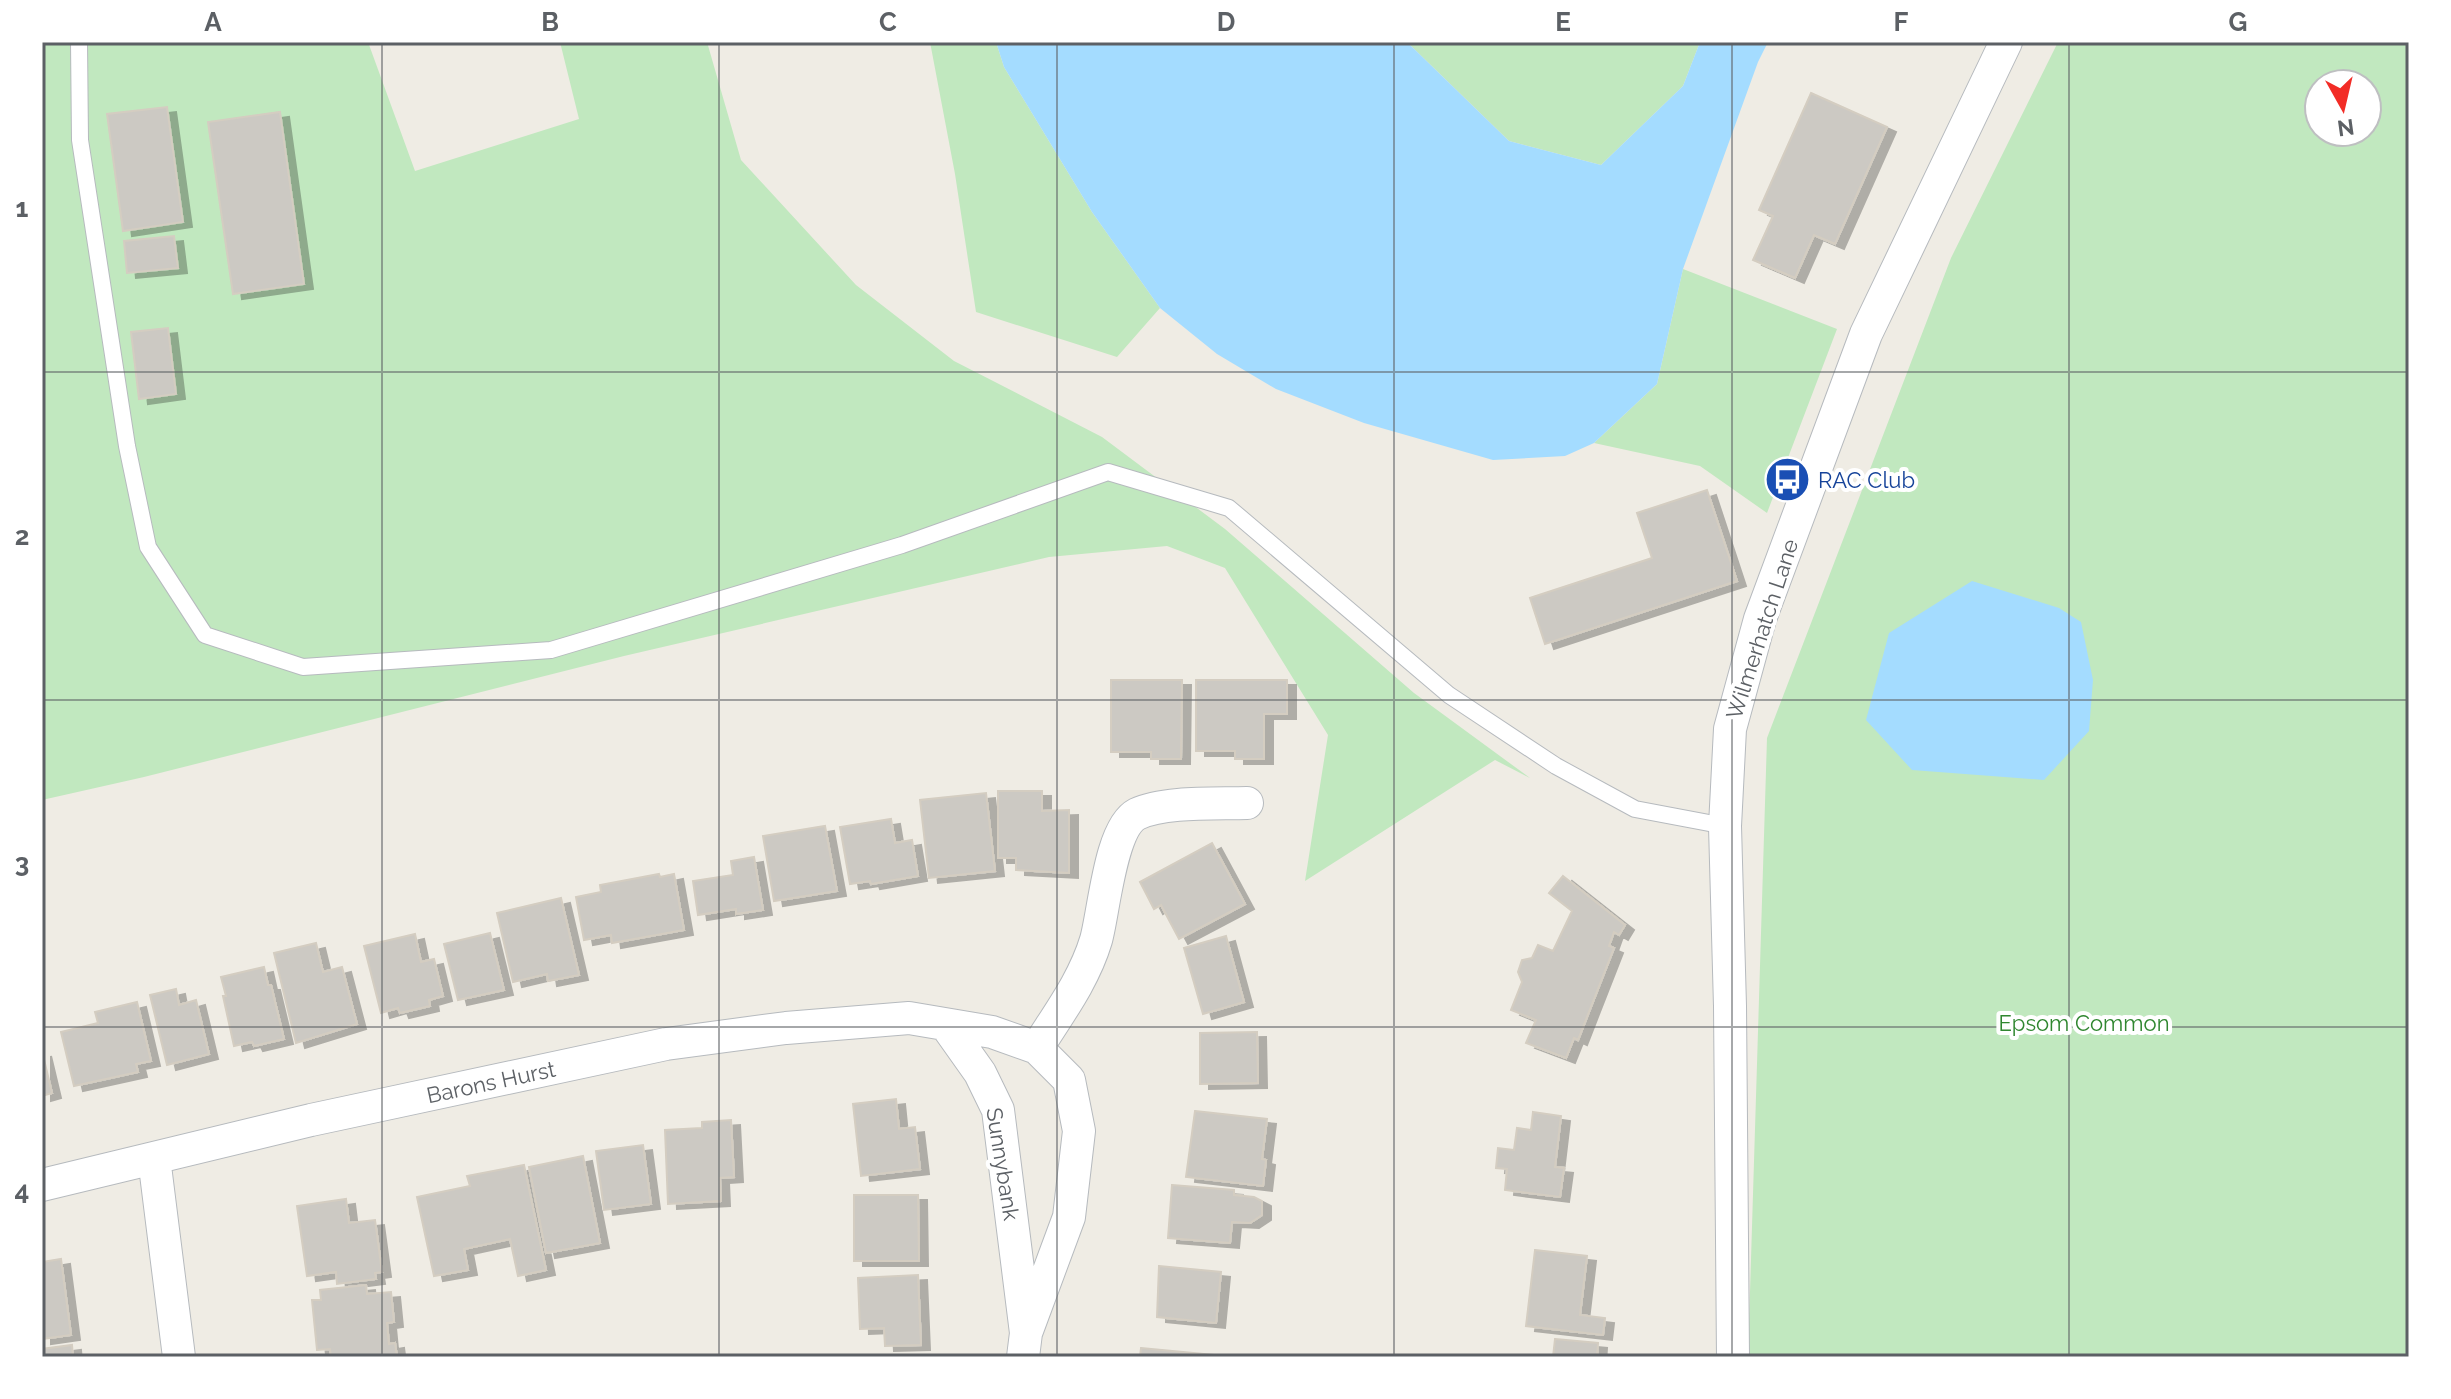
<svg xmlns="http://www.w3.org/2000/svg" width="2451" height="1399" font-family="Raleway,sans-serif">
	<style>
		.green { fill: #c1e8bf; fill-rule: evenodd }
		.water { fill: #a4dcff }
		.building { fill: #ccc9c3; stroke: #d4cdc1; stroke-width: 2; filter: url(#shadow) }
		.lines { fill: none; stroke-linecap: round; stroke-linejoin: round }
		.lane-casing { stroke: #b6babe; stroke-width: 18 }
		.street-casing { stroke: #b6babe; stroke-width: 34 }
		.lane { stroke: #fff; stroke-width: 16 }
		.street { stroke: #fff; stroke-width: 32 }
		.grid { fill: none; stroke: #5c6065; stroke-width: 2; stroke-opacity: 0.55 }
		.labels { text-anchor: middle; stroke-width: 8; stroke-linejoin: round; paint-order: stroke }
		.transit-label { font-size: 22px; fill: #164399; stroke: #fff; text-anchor: start }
		.street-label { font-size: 22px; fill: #5c6065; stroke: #fff }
		.park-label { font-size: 22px; fill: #308730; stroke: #fff }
		.neatline { fill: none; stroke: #5c6065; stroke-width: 3 }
		.grid-label { font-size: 26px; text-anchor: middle; font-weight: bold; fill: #5c6065 }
	</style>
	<defs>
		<filter id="shadow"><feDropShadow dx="9" dy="5" stdDeviation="0" flood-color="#0004"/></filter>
	</defs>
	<rect width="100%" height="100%" fill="#efece4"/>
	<!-- green -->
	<path class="green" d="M42,42H368L415,171L579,119L560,42H707L741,160L856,285L954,361L1102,437L1225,529L1414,693L1530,778L1495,760L1305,881L1328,735L1225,568L1167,546L1049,557L624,656L144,777L42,800Z
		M930,42H996L1004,67L1092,212L1160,308L1117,357L976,312L955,174Z
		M1407,42H1700L1683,86L1601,165L1509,141Z
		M2058,42H2409V1357H1748L1767,738L1951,258ZM2319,84H2367V132H2319Z
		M1683,269L1837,329L1767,513L1700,466L1594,443L1657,384Z"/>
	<!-- water -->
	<path class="water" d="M996,42H1407L1509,141L1601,165L1683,86L1700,42H1768L1758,62L1683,269L1657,384L1594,443L1565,456L1493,460L1364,423L1276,389L1217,354L1160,308L1092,212L1004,67Z
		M1972,581L2059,608L2081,622L2093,680L2089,731L2044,780L1912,770L1866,720L1889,633Z"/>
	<!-- building -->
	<path class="building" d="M1811,93L1887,127L1835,244L1814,235L1795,278L1753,260L1773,216L1759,210Z
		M167,107L183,222L123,231L107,114Z
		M280,112L304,284L233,294L208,122Z
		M174,236L178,268L127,273L124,241Z
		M168,328L176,394L139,399L131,332Z
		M1707,490L1737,581L1545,644L1530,598L1652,558L1637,513Z
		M1111,680H1182L1181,759H1151V752H1111Z
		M1196,680H1287V714H1264V759H1235V751H1196Z
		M998,791H1042V811L1069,810V873L1016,870V858H998Z
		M986,793L995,871L929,878L920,800Z
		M891,819L895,843L912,840L918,876L871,884L870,881L850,884L840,827Z
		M825,826L837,891L774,901L763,836Z
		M1212,843L1245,904L1179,939L1161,905L1154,909L1140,882Z
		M754,857L763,910L736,914V909L698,915L693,881L733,875L731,861Z
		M659,874L660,877L674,874L684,930L612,943L611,935L584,940L576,897L601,892L600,885Z
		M1563,876L1625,925L1619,935L1614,932L1609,946L1614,948L1578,1040L1574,1038L1566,1058L1526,1043L1536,1020L1511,1010L1522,982L1518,972L1522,960L1532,958L1538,945L1553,951L1572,911L1549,893Z
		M561,898L579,975L548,981L547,974L513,982L497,913Z
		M490,933L504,990L458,1000L444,944Z
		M415,934L421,962L434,959L443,996L429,1000L430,1006L400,1013L398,1008L381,1013L364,946Z
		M1226,936L1244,1002L1203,1014L1184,948Z
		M316,943L323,972L342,967L357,1024L296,1043L274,953Z
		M264,967L268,985H271L284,1039L254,1046L252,1042L234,1046L223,996H226L221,977Z
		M176,989L179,1005L196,1000L209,1054L167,1065L150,995Z
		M137,1002L151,1061L136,1064L138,1072L74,1086L61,1032L98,1023L95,1012Z
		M1257,1032L1258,1083L1200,1084V1033Z
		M42,1051L52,1093L42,1096Z
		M896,1099L899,1129L915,1127L920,1169L861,1176L853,1104Z
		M1195,1111L1267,1119L1262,1159L1266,1160L1263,1186L1186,1177Z
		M1533,1112L1561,1116L1555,1167L1564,1168L1560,1197L1505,1190L1507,1169L1496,1168L1498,1148L1514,1150L1517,1128L1531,1130Z
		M731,1120L734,1177L720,1178L721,1201L668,1204L665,1130L702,1128V1122Z
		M643,1145L651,1204L604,1210L596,1151Z
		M583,1156L600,1243L546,1253L529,1167Z
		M524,1165L546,1270L518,1276L510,1239L464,1249L468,1270L434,1276L417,1197L470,1186L467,1176Z
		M1172,1185L1234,1190V1195L1254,1197L1262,1201V1215L1250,1223L1232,1222L1230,1243L1168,1238Z
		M854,1195H918L919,1261H854Z
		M346,1199L349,1223L375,1220L382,1272L375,1273L376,1279L337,1284L336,1272L307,1276L297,1206Z
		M1535,1250L1587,1256L1580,1315L1605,1318L1603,1335L1526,1326Z
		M61,1259L71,1335L42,1339V1262Z
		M1159,1266L1221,1272L1216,1323L1157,1317Z
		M918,1275L921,1345L885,1346L884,1328L860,1329L858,1278Z
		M366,1285L367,1294L391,1292L394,1322L387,1323L389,1344L395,1343L397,1357H331L330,1349L317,1350L312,1300H321L320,1290Z
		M1555,1339L1598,1343L1597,1357H1553Z
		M72,1345L73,1357H42V1349Z
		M1141,1348L1225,1356L1140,1357Z"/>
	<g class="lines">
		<defs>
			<path id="lane" d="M79,42L80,140L127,446L148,547L205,635L303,667L551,650L902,545L1108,472L1229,508L1449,695L1556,766L1635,809L1725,826"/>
			<path id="street" d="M946,1025L980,1073L998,1110L1026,1333L1023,1357
				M1037,1048C1059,1013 1084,980 1096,940C1104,912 1110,828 1137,814C1164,801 1216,804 1247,803
				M154,1158L179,1357
				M42,1185L311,1120L666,1044L786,1028L909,1018L992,1032L1037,1048L1069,1080L1079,1131L1069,1217L1026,1333
				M1733,1357L1730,1006L1725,826L1730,729L1760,619L1866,334L2006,42"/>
		</defs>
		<!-- lane casing -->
		<use href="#lane" class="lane-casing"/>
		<!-- street casing -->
		<use href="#street" class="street-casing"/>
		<!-- lane -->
		<use href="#lane" class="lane"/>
		<!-- street -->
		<use href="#street" class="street"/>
	</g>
	<!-- grid -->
	<path class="grid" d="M382,42V1357M719,42V1357M1057,42V1357M1394,42V1357M1732,42V1357M2069,42V1357M42,372H2409M42,700H2409M42,1027H2409"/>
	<!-- icons -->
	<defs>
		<symbol id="bus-disc" viewBox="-11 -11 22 22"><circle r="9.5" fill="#1a4fb4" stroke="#fff"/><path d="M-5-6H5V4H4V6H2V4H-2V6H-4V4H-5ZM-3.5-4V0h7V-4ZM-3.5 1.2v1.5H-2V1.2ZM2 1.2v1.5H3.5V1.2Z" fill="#fff"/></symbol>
	</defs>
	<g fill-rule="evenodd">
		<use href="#bus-disc" x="1762" y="454" width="51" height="51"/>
	</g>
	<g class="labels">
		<!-- transit labels -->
		<g class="transit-label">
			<text x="1818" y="488">RAC Club</text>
		</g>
		<!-- street labels -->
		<g class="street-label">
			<text transform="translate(1762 629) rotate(-72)" y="8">Wilmerhatch Lane</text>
			<text transform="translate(491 1082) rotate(-12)" y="8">Barons Hurst</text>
			<text transform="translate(1003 1164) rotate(81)" y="8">Sunnybank</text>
		</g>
		<!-- park labels -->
		<g class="park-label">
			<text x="2084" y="1031">Epsom Common</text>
		</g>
	</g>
	<!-- border -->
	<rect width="2451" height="1399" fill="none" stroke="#ffffff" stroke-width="88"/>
	<!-- north arrow -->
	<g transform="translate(2343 108) rotate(172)"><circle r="38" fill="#ffffff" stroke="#bebfc1" stroke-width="2"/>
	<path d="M0-6L14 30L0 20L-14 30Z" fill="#f22c26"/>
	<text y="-12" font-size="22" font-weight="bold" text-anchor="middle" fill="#5c6065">N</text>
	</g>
	<rect x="44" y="44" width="2363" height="1311" class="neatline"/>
	<g class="grid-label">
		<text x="213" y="31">A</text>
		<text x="550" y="31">B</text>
		<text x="888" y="31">C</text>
		<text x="1226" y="31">D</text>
		<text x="1563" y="31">E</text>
		<text x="1901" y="31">F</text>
		<text x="2238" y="31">G</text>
		<text x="22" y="217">1</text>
		<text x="22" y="545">2</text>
		<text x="22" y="872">3</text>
		<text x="22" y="1200">4</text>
	</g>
</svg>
